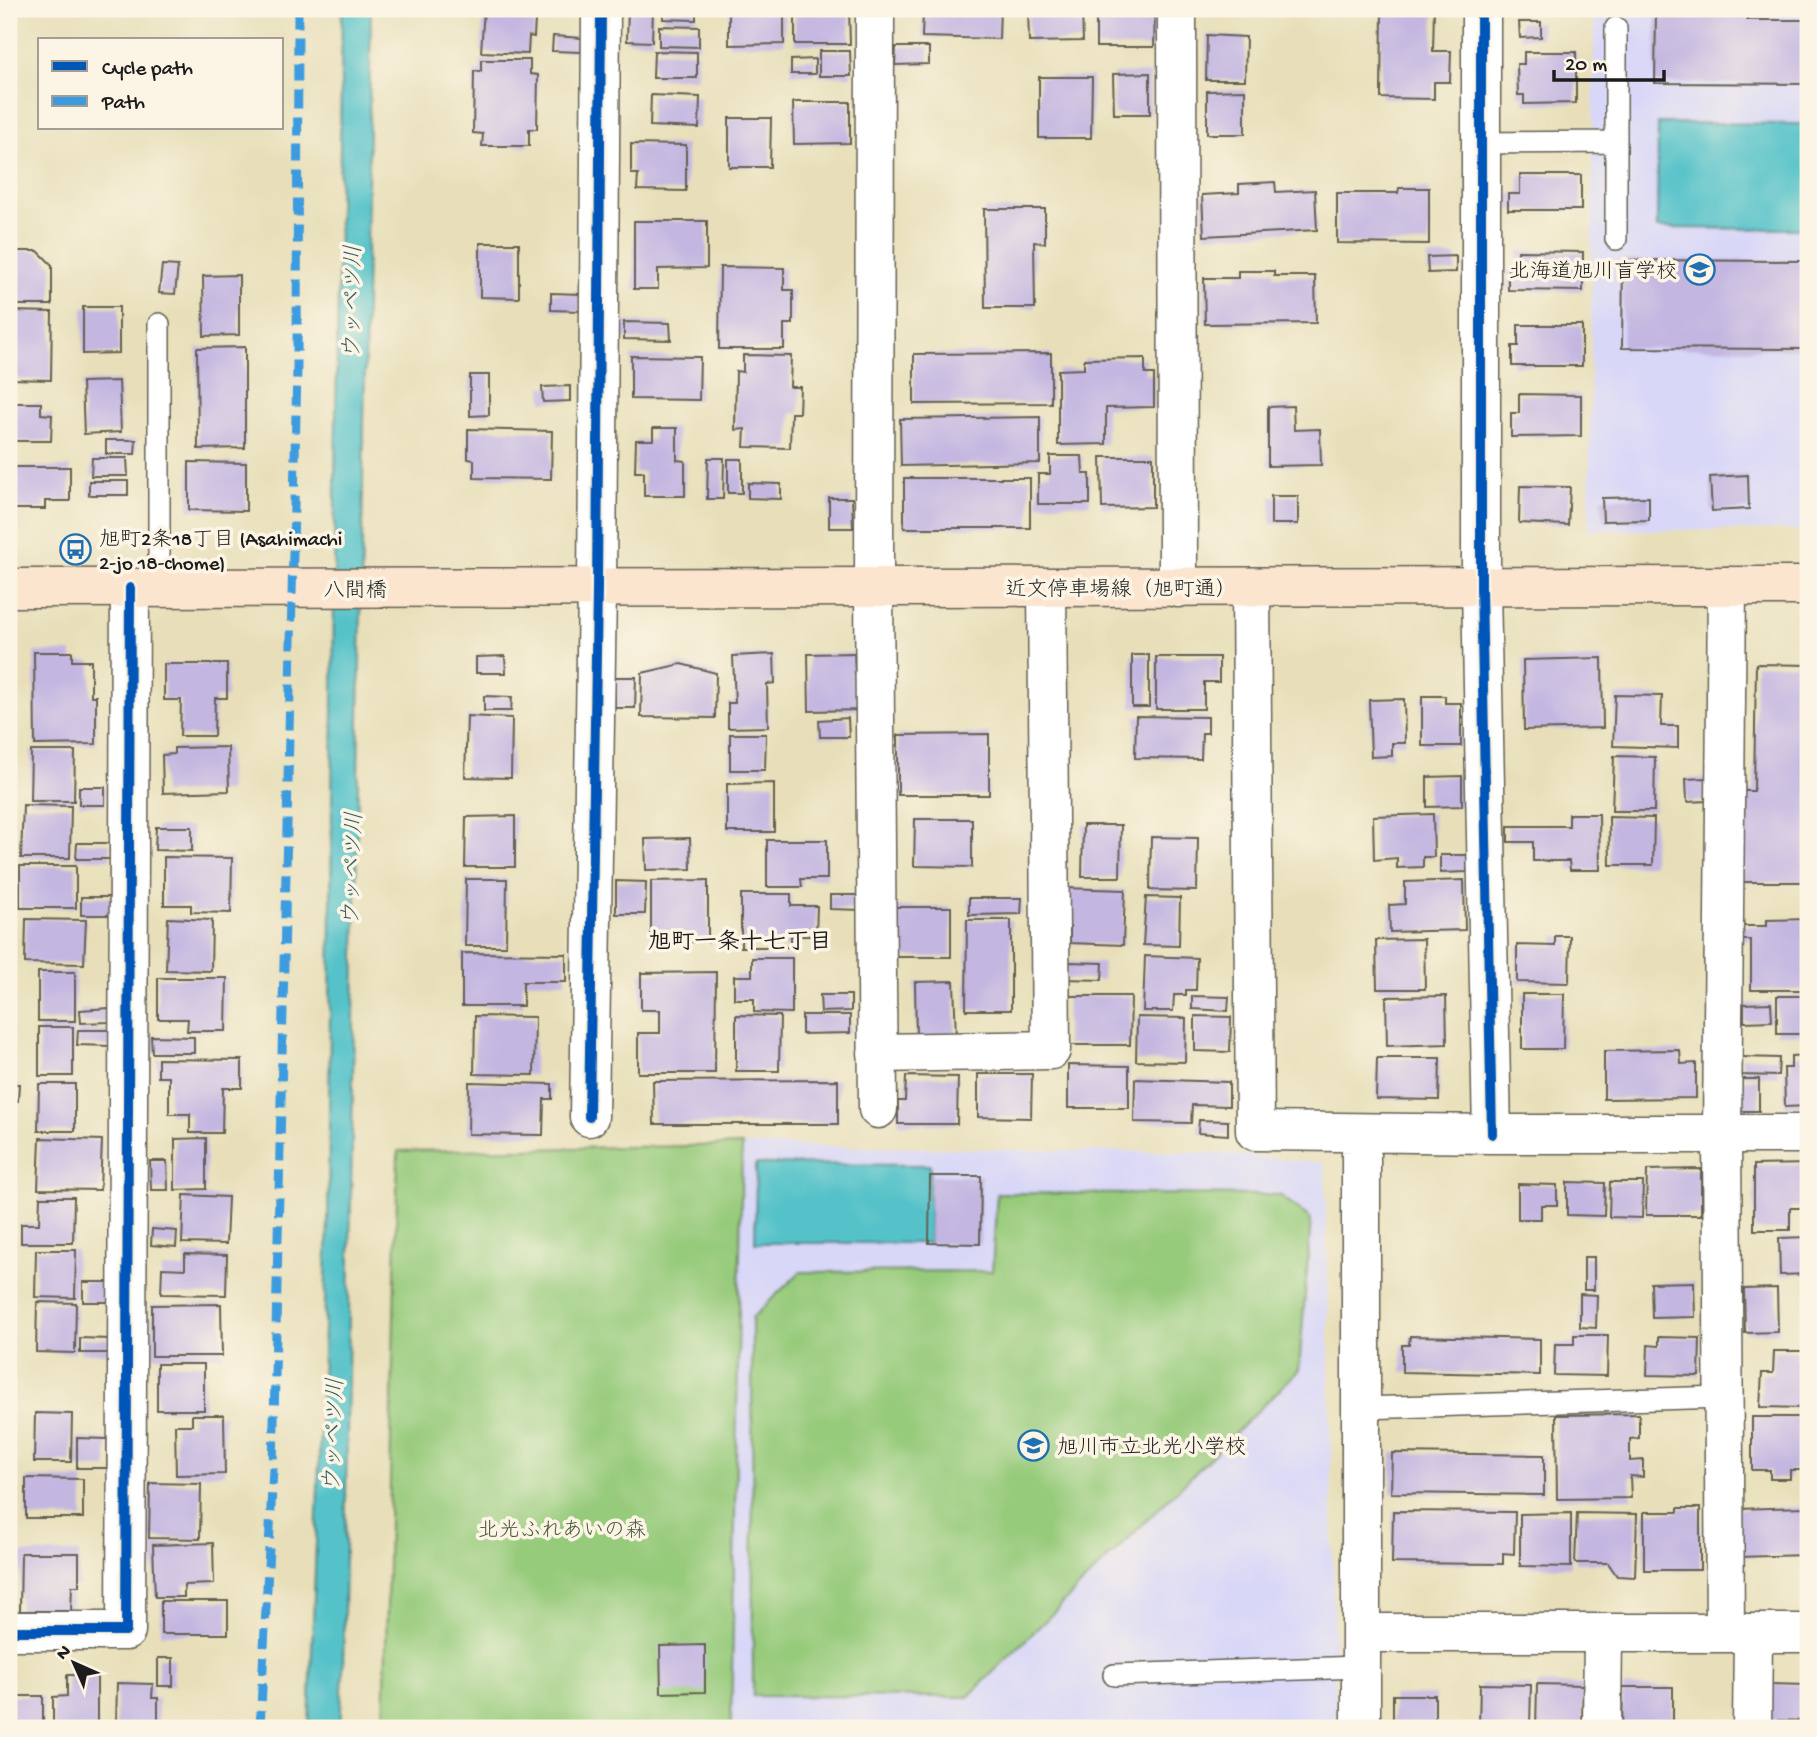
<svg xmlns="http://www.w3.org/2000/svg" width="1817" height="1737" font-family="'Gochi Hand','Klee One',sans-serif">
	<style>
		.built { fill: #d8d7f8 }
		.green { fill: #97cb7b; stroke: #5a744c; stroke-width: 2 }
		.water { fill: #54c2c9; stroke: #386f72; stroke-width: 2 }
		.building { fill: #c3b6e1 }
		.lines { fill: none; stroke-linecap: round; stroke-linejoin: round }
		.lane-casing { stroke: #636053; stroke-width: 24 }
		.street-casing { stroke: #636053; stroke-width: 41 }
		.secondary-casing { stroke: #636053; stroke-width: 41 }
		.lane { stroke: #fff; stroke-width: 21 }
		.street { stroke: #fff; stroke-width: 38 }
		.secondary { stroke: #fce5cf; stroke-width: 38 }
		.quiet { stroke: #3c9bdf; stroke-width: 9; stroke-dasharray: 18 9; stroke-linecap: butt }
		.cycleway-casing { stroke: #fcf5e5; stroke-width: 15 }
		.cycleway { stroke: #0057b8; stroke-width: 10 }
		.labels { text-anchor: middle; stroke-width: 7; stroke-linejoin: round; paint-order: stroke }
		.poi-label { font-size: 21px; fill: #1c1c1c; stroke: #fcf5e5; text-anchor: start }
		.street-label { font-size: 21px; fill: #1c1c1c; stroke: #fcf5e5 }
		.park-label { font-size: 21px; fill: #47593d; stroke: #fcf5e5 }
		.water-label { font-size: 23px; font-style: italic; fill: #325e61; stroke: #fcf5e5 }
		.neighbourhood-label { font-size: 23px; font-weight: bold; fill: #1c1c1c; stroke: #fcf5e5 }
	</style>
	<rect width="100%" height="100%" fill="#fcf5e5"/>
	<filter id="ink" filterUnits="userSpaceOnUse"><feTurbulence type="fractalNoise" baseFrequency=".0143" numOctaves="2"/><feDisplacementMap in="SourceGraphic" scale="14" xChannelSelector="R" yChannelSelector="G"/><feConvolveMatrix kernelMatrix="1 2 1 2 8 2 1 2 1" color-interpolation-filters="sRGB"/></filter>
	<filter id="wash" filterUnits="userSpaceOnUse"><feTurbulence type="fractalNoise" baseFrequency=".00686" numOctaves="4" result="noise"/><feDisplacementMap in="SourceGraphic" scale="28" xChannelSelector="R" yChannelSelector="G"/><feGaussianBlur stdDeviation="1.57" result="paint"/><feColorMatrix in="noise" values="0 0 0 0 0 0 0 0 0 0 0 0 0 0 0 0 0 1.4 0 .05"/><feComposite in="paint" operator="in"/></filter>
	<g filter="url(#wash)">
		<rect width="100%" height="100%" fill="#e8dfba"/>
		<!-- built -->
		<path class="built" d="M1594,9H1808V530H1589Z
			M742,1145L1216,1153L1325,1163L1336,1728H731Z"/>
		<!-- green -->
		<path class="green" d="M742,1145L731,1728H384L398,1151Z
			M997,1193L1280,1195L1311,1219L1299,1370L968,1697L753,1696L752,1318L800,1272L992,1271Z"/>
		<!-- water -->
		<path class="water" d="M342,9H371L343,1672L340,1728H309L328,1221L335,484Z
			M1658,123L1808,124V229L1657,228Z
			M756,1164L930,1165L929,1243H755Z"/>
		<g id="blocks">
			<!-- building -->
			<path class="building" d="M484,9H529L528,19L535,20L534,37L529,36L528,54L481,52Z
				M628,9H653L652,42L627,41Z
				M663,9H696V20L663,19Z
				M729,9H784V44L729,45Z
				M795,9H849L850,44H795Z
				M933,9H1000L999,39L922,37L923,12H932Z
				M1028,9H1082L1083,41L1029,42Z
				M1096,9H1155L1154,47H1096Z
				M1382,9H1434L1433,51H1451L1450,82H1434V99L1381,98Z
				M1656,9H1748L1747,20H1808V84L1655,83Z
				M1519,22H1541V37L1520,38Z
				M659,26L699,27V47L659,46Z
				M1207,35L1246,37L1245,80H1206Z
				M553,36L582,38L581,52L552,51Z
				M896,47H929V64L895,65Z
				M654,51L697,52V78H653Z
				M819,51H850L851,76H819Z
				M1524,52H1576V103L1524,104V95H1518L1517,64H1524Z
				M815,59V74H791V60Z
				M481,60H530V74L538,75L537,129H529V146H482L483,134L473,133L474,71H481Z
				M1150,73V114H1114L1113,74Z
				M1039,77H1092L1091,138H1039Z
				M1245,90V134H1207V91Z
				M651,95L700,97L699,128L650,126Z
				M793,102H850V143L794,144Z
				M729,118H771L770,167H729Z
				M631,144L686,145V191L637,190L638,174H631Z
				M1520,175H1581V210H1508V194H1520Z
				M1275,182L1276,192L1315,190L1317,230L1204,236L1202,195L1239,193V184Z
				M1399,188H1429V244L1337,243V193H1398Z
				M984,209H1045V243L1034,242L1035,308H985Z
				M634,221H707V268L658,269V289H634Z
				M480,243H519V298L480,297Z
				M15,251H38L52,265V305H15Z
				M1518,251L1583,252V291L1508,290V269H1517Z
				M1456,256V272L1428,273L1427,257Z
				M1623,260L1808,261V349L1622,348Z
				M162,265L178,266L175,294L159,293Z
				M720,267L784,268V290H793V324H784V349H719Z
				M1238,271H1274V276H1315L1316,323L1205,324L1204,278H1238Z
				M239,275V335L204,336L203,276Z
				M551,293L581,294L580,311L551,310Z
				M83,307H119V353L83,354Z
				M11,311L52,312L51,380L10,379Z
				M624,322L670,323L671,340L624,339Z
				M1518,325H1582V366H1512V346H1518Z
				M245,347V448L198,449L197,348Z
				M1051,353V403L914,404V354Z
				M743,355L791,356L790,387H800L799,413H791L790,448L744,447L745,429L735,430L736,371L743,372Z
				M631,356L700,357L699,400L631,399Z
				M1145,358V374H1154V407L1106,408V444L1058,445V370L1084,369V359Z
				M470,375H489V415L470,416Z
				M119,381L121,432L84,434L82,382Z
				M570,386V401L543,402L542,387Z
				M1519,394L1581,395V436L1511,437V413H1519Z
				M9,403H41V414L52,415L51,441H9Z
				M1293,406L1294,430L1320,429L1321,465L1268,466V407Z
				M1040,417V463L901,466L900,419Z
				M653,428H677V460L685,461V496H644V472H635L636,440H653Z
				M468,429L552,431L551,479L474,478V460L468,459Z
				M106,440H136L135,454H106Z
				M1050,456H1082L1083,474H1090V504H1038V474H1050Z
				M1101,457H1153V507L1102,508Z
				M92,458H127L128,476H91Z
				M708,458H724L723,499H707Z
				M728,459H742V493H728Z
				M189,462L246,463V511L189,510Z
				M9,467H70V501H45V509H9Z
				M1748,475L1749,509L1712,511L1710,477Z
				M904,478H1030V528H904Z
				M89,481H128V495H89Z
				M748,483L781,484V499L748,498Z
				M1520,486L1570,487L1568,525L1519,523Z
				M1271,496H1298V524H1271Z
				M1649,497V520L1603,521L1602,498Z
				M829,498H852L853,528H829Z
				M34,652H72V661H91V696H96V744L35,745Z
				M854,653L855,674H862L863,710L809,711L808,654Z
				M774,654L775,683L767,684L768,727L728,728V703H735L733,656Z
				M1132,655H1149V707H1132Z
				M505,656L506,673H476V657Z
				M1156,657H1219V682H1204V709H1156Z
				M1602,658L1603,728L1524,730L1523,660Z
				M164,664H227V698H215L214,736H180L181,700H164Z
				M681,664L716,673L715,718L641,717L642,673Z
				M1756,664L1808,665V882H1742V791H1754Z
				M615,677H636L635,708H615Z
				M1615,695L1662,696L1661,726H1678V748L1613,746Z
				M484,696L512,697L511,711H484Z
				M1422,696H1445V703H1461V746H1422Z
				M1404,699L1405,743H1392V756L1371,757L1369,700Z
				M467,716L512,718L511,778L465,777Z
				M1136,716L1208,717V733H1202L1201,759L1135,758Z
				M848,718L849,737H820L819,720Z
				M730,734H766L765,770H730Z
				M989,734V795H898V735Z
				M228,747L229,791L163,793L162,755L174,754V748Z
				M31,751H75L74,801H30Z
				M1614,756L1655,757L1654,811H1612Z
				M1462,776V806L1427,807V777Z
				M1706,778L1707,801L1687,802L1686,779Z
				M774,783V832H727V784Z
				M79,787H105V805H79Z
				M23,805L71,806L70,858H21Z
				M1433,814L1434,857H1423V867L1397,868V858L1374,860L1373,816Z
				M1569,814H1599L1600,870H1570L1569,861H1533V842H1508V826H1569Z
				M515,816V867H465L466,817Z
				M1609,817L1654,818L1653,865H1610Z
				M915,819H972V867L914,866Z
				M1083,825H1121L1120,877H1082Z
				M156,827H192V851L155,850Z
				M1151,837L1198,838L1197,891L1150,890Z
				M690,838L691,869L646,870L645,839Z
				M767,840H827V879H801L802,887H767Z
				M77,843H110V859H76Z
				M1440,855H1467V872L1440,873Z
				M164,857L232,858L231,913L191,912V905H164Z
				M20,866H76V908H20Z
				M466,879H507L506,946H465Z
				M708,880V942H651V881Z
				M1464,880L1465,930L1390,932L1389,905L1405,904V882Z
				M616,881L646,882L645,914H616Z
				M1064,888L1125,890L1123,945L1070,943V927H1062Z
				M741,894H791V906H817L816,936H791V947H741Z
				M830,895H861V910L830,909Z
				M81,897H114V915H81Z
				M1146,897L1180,898L1179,946L1143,945Z
				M969,898H1022L1021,914L969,915Z
				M893,907H951V957H893Z
				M168,918L212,920L211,971L166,970Z
				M26,919L86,920L84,964L25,963Z
				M1808,919V990H1751V940H1740V926H1767V920Z
				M967,920H1011V1010H966Z
				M1555,936H1570L1569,983L1517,982V945L1555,946Z
				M1424,939L1425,989H1377L1376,940Z
				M462,953L566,954V982H523V1006H462Z
				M1145,956L1197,958L1196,990H1186V995H1174L1173,1011H1143Z
				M752,958H792V1013L754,1012V999H734V976H752Z
				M1067,962L1103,963L1102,980L1066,979Z
				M38,972H75V1021H38Z
				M716,972L715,1073H638V1033H660V1010H641V973Z
				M158,978H227L226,1031H187L188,1019H158Z
				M954,981L956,1039L916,1040L915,982Z
				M1522,994H1564L1563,1049H1522Z
				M820,995H851V1011L821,1012Z
				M1067,996H1131L1130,1045H1066Z
				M1192,996L1229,997L1228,1011L1192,1009Z
				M1446,996L1447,1044L1387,1046L1386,997Z
				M1777,996H1808V1034H1777Z
				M1771,1003L1772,1021L1744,1022V1004Z
				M109,1008V1022L81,1023L80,1010Z
				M736,1015L780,1016L779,1071H736Z
				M802,1015H850V1033L802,1034Z
				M475,1016L535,1017L534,1075L474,1074Z
				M1195,1016L1231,1017L1230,1052L1195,1051Z
				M1137,1017L1186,1018L1185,1062L1136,1061Z
				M39,1027H73V1076H39Z
				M78,1030H112L111,1046L77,1045Z
				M151,1036L194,1037V1053H152Z
				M1680,1050L1681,1064L1696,1063V1098L1604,1099V1051Z
				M1808,1055V1106L1785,1107L1784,1068H1791V1056Z
				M1742,1057L1779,1058L1778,1076L1742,1075Z
				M1377,1058H1440L1439,1100L1376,1099Z
				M158,1059L242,1060V1088H223L222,1133H190V1114H169V1077H158Z
				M1068,1065L1129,1066V1108H1068Z
				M978,1074H1032L1031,1118L978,1117Z
				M906,1076L958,1077L957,1124H898V1101H905Z
				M1135,1079L1229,1082V1106L1192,1105L1191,1123L1134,1122Z
				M1737,1079H1759V1111H1737Z
				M838,1080V1124H654L653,1081Z
				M469,1082L552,1084V1099H544L543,1135L468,1134Z
				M9,1084H19L18,1101H9Z
				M39,1084H75V1131H38Z
				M1199,1120L1228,1121V1135L1198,1133Z
				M40,1138L102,1140L100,1190L38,1189Z
				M206,1138V1189L175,1190V1139Z
				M150,1161H167L168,1190H151Z
				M1808,1164V1208H1790V1230H1754V1165Z
				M1701,1169V1215H1646L1647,1170Z
				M930,1176H981L980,1244L929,1243Z
				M1567,1182L1605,1183L1604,1216L1567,1215Z
				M1610,1182H1643L1642,1218L1609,1217Z
				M1518,1184L1557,1185V1205H1541V1219H1518Z
				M184,1195L228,1197L226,1244L182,1243Z
				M40,1197H74L73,1243H21V1224H39Z
				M152,1229L177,1231L176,1247L151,1245Z
				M1808,1237V1274L1780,1275L1779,1238Z
				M36,1250H76L75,1298L35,1297Z
				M185,1254L227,1255L226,1295L161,1294L162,1268L185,1269Z
				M1584,1257H1594V1290H1584Z
				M83,1282H109V1302H83Z
				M1694,1282L1695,1317L1652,1318L1651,1283Z
				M1777,1288L1778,1332L1745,1333L1744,1289Z
				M1580,1294L1597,1295L1596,1328L1580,1327Z
				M37,1302L76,1303L75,1353L36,1352Z
				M221,1304L222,1356H152V1305Z
				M1574,1335H1608L1607,1376L1554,1375L1555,1344H1574Z
				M1410,1336L1540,1339V1375L1402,1372V1345H1409Z
				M9,1337H13L12,1377H9Z
				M1659,1337L1700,1338L1699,1376L1647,1375L1648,1345L1659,1346Z
				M80,1338L109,1339V1353H80Z
				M1774,1351H1808V1408L1760,1407L1762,1373H1773Z
				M157,1364H204V1410H157Z
				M35,1413L72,1414L71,1462H34Z
				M1639,1414V1438L1630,1439V1461L1643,1460V1477L1630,1476L1631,1498L1557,1499L1556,1415Z
				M192,1415H224L225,1474L176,1475L175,1425H192Z
				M1752,1417H1808V1470H1790V1479H1770V1470H1752Z
				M77,1438L107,1439V1468H77Z
				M1392,1453L1544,1455V1495L1391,1493Z
				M26,1478L83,1479V1518H26Z
				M150,1483L201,1484L200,1539L149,1538Z
				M9,1501H11V1544H9Z
				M1807,1507L1808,1555L1738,1557L1737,1509Z
				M1678,1508H1700V1570H1644V1512H1678Z
				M1393,1511L1515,1512L1514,1554L1503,1553V1564L1392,1563Z
				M1571,1513V1567L1520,1566V1514Z
				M1577,1513L1637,1514L1635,1577L1617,1576L1608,1563H1575Z
				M213,1543L214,1584L184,1585V1597H155L153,1545Z
				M21,1553H79V1586H72L71,1611H20Z
				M161,1601H228V1634H161Z
				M705,1645V1692L661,1693L660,1646Z
				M158,1658H173V1686H158Z
				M67,1675H97V1728H53V1697L67,1696Z
				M117,1683L153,1684L152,1698H158V1728H116Z
				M1480,1684L1531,1685L1530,1728H1479Z
				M1537,1684L1583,1685L1582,1728H1536Z
				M1769,1684L1808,1685V1721L1768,1720Z
				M1623,1687H1673V1728H1622Z
				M1393,1695H1435V1728H1393Z
				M9,1696H43V1728H9Z"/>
		</g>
	</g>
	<g filter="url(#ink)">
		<use href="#blocks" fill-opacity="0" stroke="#636053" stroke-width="2"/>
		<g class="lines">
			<defs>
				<path id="lane" d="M1616,28V239
					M1481,143L1616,142
					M159,324V589
					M1362,1408L1723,1397
					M1114,1675L1361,1667"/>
				<path id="street" d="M875,9L874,589L878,1109
					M1177,9L1178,588
					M1481,9V587L1492,1134
					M1251,587L1255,1131L1492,1134H1808
					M877,1053L1051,1050L1047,588
					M589,1117L597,589L601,9
					M1361,1133V1728
					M9,1631H126L130,588
					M1362,1633H1808
					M1725,1633L1722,1133L1727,586
					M1602,1728L1603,1633
					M1752,1728L1753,1633"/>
				<path id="secondary" d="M9,588L1808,586"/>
			</defs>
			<!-- lane casing -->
			<use href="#lane" class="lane-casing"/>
			<!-- street casing -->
			<use href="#street" class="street-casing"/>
			<!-- secondary casing -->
			<use href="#secondary" class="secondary-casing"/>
			<!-- lane -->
			<use href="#lane" class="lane"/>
			<!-- street -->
			<use href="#street" class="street"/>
			<!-- secondary -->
			<use href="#secondary" class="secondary"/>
			<!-- quiet -->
			<path class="quiet" d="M260,1728L273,1468L297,367L298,9"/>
			<defs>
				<path id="cycleway" d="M1481,9V587L1492,1134
					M589,1117L597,589L601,9
					M9,1631H126L130,588"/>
			</defs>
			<!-- cycleway casing -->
			<use href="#cycleway" class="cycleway-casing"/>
			<!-- cycleway -->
			<use href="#cycleway" class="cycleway"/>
		</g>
	</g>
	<!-- icons -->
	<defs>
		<symbol id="school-ring" viewBox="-11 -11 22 22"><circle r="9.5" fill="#fcf5e5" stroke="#1f6fb2" stroke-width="1.5"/><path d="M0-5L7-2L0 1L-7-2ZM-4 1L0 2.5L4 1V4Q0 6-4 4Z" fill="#1f6fb2"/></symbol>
		<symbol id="bus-ring" viewBox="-11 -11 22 22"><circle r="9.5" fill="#fcf5e5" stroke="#1f6fb2" stroke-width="1.5"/><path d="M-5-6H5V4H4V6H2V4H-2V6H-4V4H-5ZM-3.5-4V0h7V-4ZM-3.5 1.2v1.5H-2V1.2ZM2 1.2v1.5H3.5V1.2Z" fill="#1f6fb2"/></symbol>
	</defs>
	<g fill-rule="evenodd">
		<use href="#school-ring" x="1682" y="252" width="35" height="35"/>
		<use href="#bus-ring" x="58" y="532" width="35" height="35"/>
		<use href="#school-ring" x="1016" y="1428" width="35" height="35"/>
	</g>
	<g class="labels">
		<!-- poi labels -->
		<g class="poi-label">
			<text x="1677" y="277" text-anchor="end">北海道旭川盲学校</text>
			<text x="99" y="545">旭町2条18丁目 (Asahimachi<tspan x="99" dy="24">2-jo 18-chome)</tspan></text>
			<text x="1057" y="1453">旭川市立北光小学校</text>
		</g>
		<!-- street labels -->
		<g class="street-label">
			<text x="1121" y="595">近文停車場線（旭町通）</text>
			<text x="355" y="596">八間橋</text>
		</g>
		<!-- park labels -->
		<g class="park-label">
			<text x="562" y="1536">北光ふれあいの森</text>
		</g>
		<!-- water labels -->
		<g class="water-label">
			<text transform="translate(351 302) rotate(-89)" y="8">ウッペツ川</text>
			<text transform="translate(351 869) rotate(-88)" y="8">ウッペツ川</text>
			<text transform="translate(332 1435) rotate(-88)" y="8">ウッペツ川</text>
		</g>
		<!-- neighbourhood labels -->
		<g class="neighbourhood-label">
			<text x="740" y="948">旭町一条十七丁目</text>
		</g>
	</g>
	<!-- margin -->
	<rect width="1817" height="1737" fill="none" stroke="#fcf5e5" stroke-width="35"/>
	<!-- legend -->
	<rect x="38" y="38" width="245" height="91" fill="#fcf5e5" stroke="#a29e95" stroke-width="2"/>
	<rect x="52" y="61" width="35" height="10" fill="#0057b8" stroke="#a29e95" stroke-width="2"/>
	<text x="102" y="74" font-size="21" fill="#1c1c1c">Cycle path</text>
	<rect x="52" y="96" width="35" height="10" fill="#3c9bdf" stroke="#a29e95" stroke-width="2"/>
	<text x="102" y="108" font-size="21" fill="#1c1c1c">Path</text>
	<!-- north arrow -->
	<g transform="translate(74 1663) rotate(315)" stroke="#fcf5e5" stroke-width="5" paint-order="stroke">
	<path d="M0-5L12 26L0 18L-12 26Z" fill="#1c1c1c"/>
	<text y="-10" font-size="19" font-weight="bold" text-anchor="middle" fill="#1c1c1c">N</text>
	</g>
	<!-- scale -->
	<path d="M1554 70v10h110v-10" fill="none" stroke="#1c1c1c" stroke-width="3.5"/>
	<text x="1565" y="70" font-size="21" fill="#1c1c1c" stroke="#fcf5e5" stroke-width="5" paint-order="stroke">20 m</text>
</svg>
